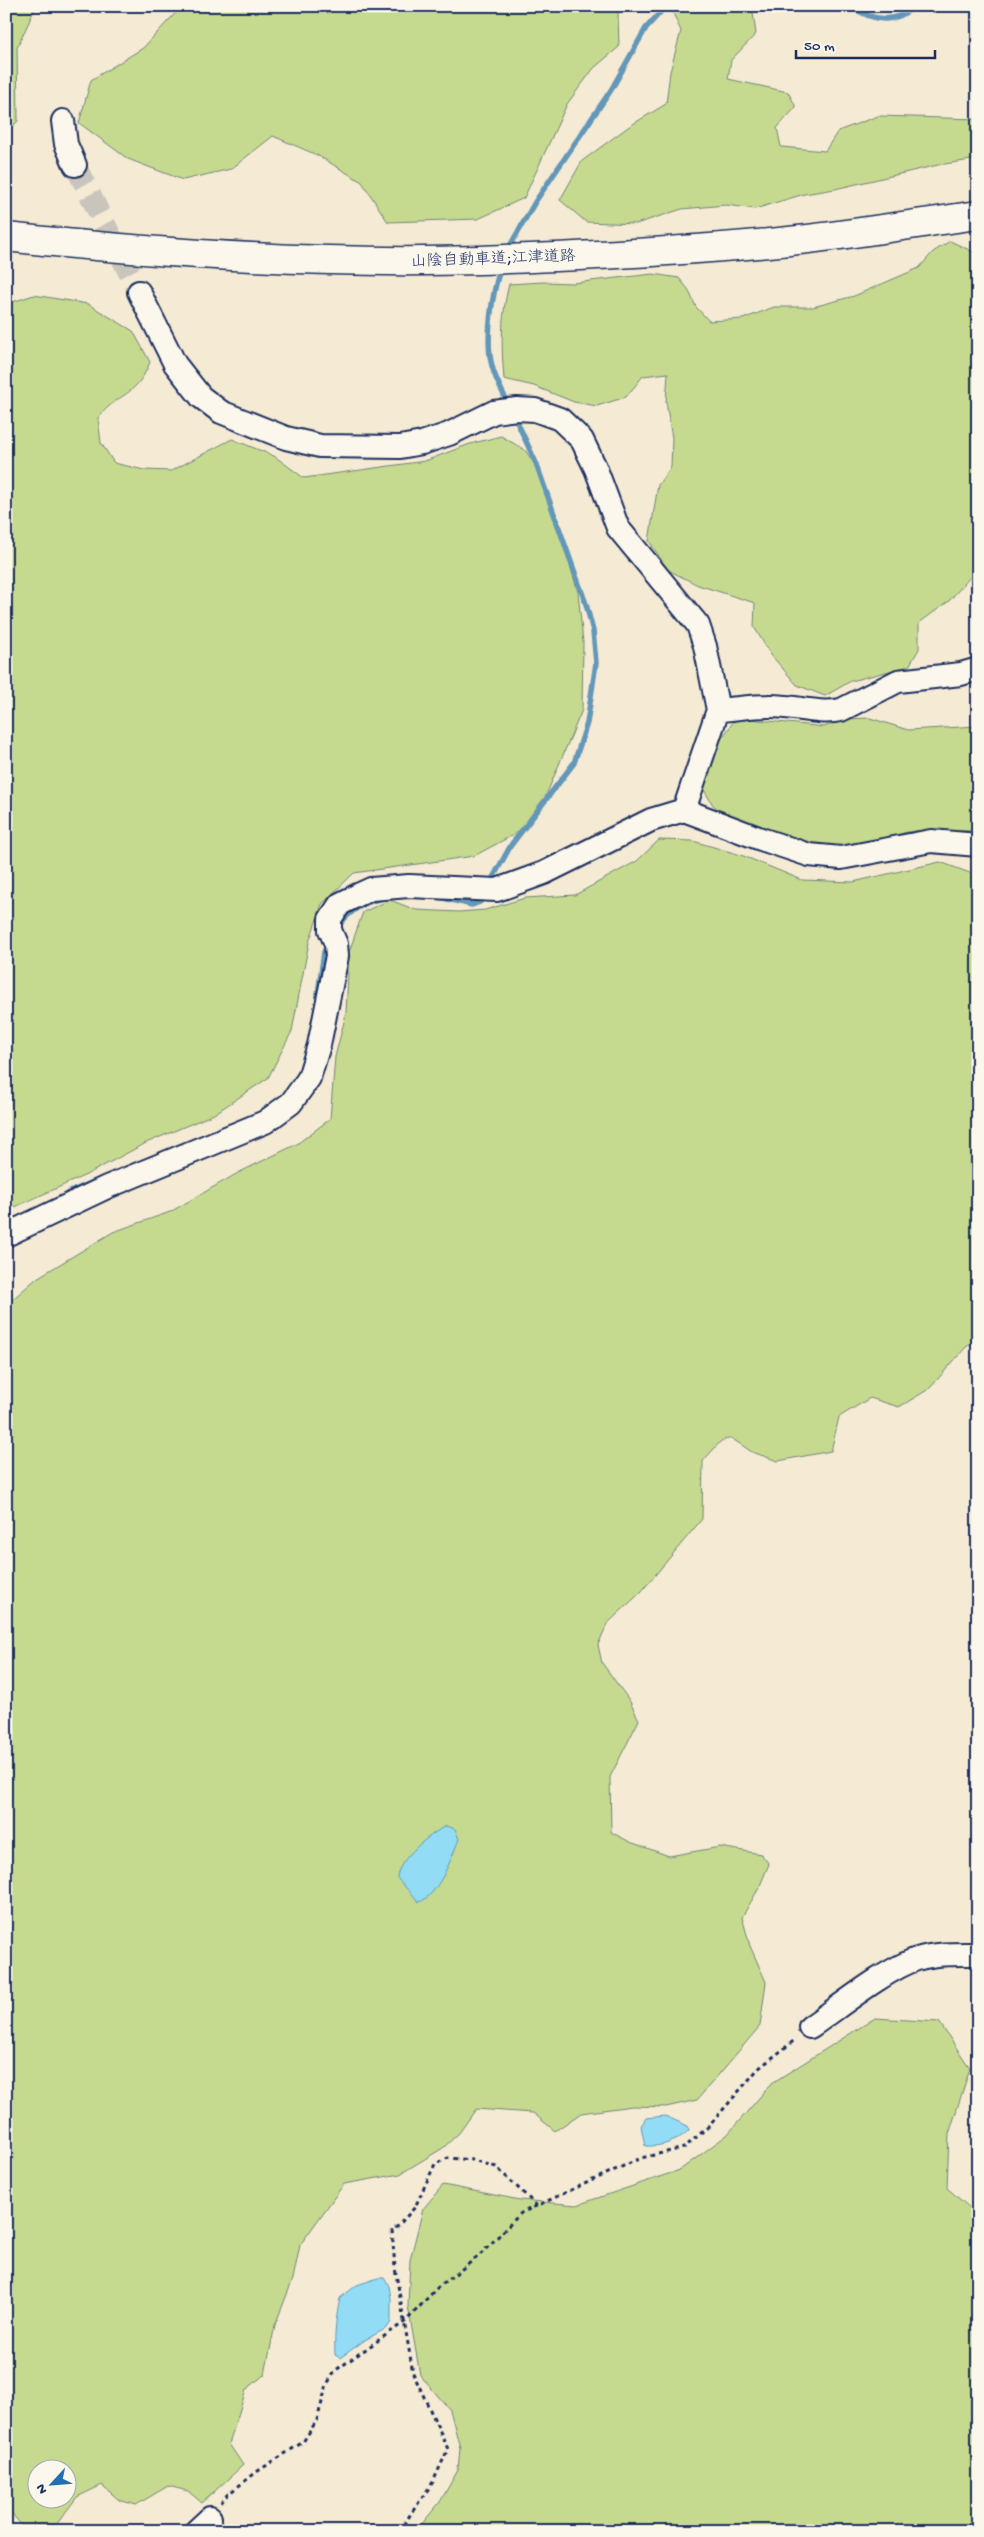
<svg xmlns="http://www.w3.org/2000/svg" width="984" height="2537" font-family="'Gochi Hand','Klee One',sans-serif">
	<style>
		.green { fill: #c5da8f; stroke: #708476; fill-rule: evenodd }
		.water { fill: #93dcf5; stroke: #6397b9 }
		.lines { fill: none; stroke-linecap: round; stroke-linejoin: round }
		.stream { stroke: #6397b9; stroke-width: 5.5 }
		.minor-tunnel { stroke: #c9c5bc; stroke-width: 22; stroke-dasharray: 22 11; stroke-linecap: butt }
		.minor-casing { stroke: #1b2f5e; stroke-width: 26 }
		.highway-casing { stroke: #1b2f5e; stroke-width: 31 }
		.path { stroke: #1b2f5e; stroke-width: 3; stroke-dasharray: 4 4; stroke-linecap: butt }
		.minor { stroke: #fbf7ec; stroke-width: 22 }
		.highway { stroke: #fbf7ec; stroke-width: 28 }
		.labels { text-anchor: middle; stroke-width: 5; stroke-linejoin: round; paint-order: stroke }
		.street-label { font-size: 16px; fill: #1b2f5e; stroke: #fbf7ec }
	</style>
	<rect width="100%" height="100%" fill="#f5ead4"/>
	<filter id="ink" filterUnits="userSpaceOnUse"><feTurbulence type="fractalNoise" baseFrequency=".02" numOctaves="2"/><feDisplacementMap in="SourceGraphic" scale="10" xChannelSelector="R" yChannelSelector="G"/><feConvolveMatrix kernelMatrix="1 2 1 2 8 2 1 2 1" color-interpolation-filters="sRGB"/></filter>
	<g filter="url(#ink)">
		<!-- green -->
		<path class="green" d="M6,6H36L17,48L18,121L6,133Z
			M182,6H621L618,13L619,47L594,68L567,104L524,198L478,219L388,222L362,182L317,155L273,136L231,169L183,180L128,159L79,123L91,80L143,48Z
			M670,6H752L756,34L731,60L728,79L788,92L796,107L777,128L781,147L825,151L838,131L878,116L978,119V159L938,165L835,189L804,194L755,209L726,205L682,209L636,224L586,222L560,200L582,161L628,127L666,104L670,72L681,31Z
			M950,241L978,254V577L971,576L949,601L919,623V649L909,666L851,681L825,696L797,685L771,655L754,627L755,603L698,585L668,570L649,541L658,485L671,467L672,438L666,402L668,373L643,376L626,397L597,406L574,402L534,386L504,379C501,345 501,316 509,284L543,282L573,283L653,274L679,278L688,289L696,307L709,321L743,319L774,307H813L854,296L919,268L933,252Z
			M34,295L88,304L133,331L150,362C136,398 118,392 98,418L101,443L114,463L144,470L171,471L232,439L274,456L304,478L425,461L470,444L501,436L525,450L537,468L561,536L578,592L583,642L582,710L539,812L515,834L474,856L354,873L322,904L309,942L292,1031L268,1078L214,1114L146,1143L86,1175L6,1211V304Z
			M870,718L908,730L978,726V831L927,830L907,832L857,847L814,846L731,820L713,805L704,790L703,779L715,748L734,721L750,719L824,727L845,719Z
			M659,840L693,841L741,855L802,880L853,882L940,862L978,876V1338L965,1348L929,1389L899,1407L870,1398L839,1417L831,1451L778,1461L752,1452L731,1438L721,1441L703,1461L702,1519L641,1592L607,1624L598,1645L602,1663L629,1700L639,1720L610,1777L611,1832L630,1842L669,1856L720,1847L761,1854L769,1864L759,1888L742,1917L750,1946L766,1982L760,2026L697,2100L666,2107L632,2106L581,2113L555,2131L533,2113L476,2109L459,2133L443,2148L400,2174L344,2184L300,2245L293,2279L275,2325L265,2374L246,2390L229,2444L243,2465L202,2503L188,2491L168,2486L136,2505L119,2500L102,2485L77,2497L56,2525L23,2527L6,2507V1305L37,1278L113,1232L170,1212L238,1173L297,1144L330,1119L335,1057L346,1014L349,952L363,912L390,900L416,910L459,912L485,910L525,898L575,895L637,861ZM38,2470H68V2500H38Z
			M875,2018L939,2022L970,2068L949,2134L947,2188L978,2215V2531H416L440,2502L458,2470L460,2448L450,2410L420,2375L408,2306L410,2260L423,2209L443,2185L520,2200L577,2205L680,2170L727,2135L772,2083Z"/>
		<!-- water -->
		<path class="water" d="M446,1826L455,1829L459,1839C452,1857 438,1896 419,1902L397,1878C398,1859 430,1834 446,1826Z
			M665,2116L688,2126L689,2130C677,2142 661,2147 645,2146L641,2126L646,2118Z
			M378,2278H384L389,2286L391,2298V2322L387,2328L365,2340L340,2358L335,2355C334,2335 336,2317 340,2298L357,2285Z"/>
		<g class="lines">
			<!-- stream -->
			<path class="stream" d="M851,6C872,21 894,25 914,6
				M507,251L535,202L611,90L646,28L666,6
				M501,267C492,292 485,340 492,366C495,379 503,393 509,405
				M489,885L511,845L574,763L587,723L596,663L593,631L586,604L536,463L513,413
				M439,897L472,905L480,902L484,895
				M339,925C350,911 362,902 380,899
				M318,994L324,952L328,944
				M70,1192L93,1182"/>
			<!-- minor-tunnel -->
			<path class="minor-tunnel" d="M75,165L139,292"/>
			<defs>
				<path id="minor" d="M63,121L66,144L75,165
					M139,292L175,364L201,397L221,412L286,438L320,446L400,447L422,443L449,434L494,412L517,409L535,410L560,419L582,440L596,469L618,528L698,625L705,646L718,710L684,810
					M718,710C734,709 751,706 768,706C793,705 816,715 841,710L898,681L961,674L978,669
					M6,1235L107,1187L265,1122L291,1103L309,1078L319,1045L337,956L336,944L330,930V919L340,904L360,894L371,889L409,886L497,890L544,873L651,820L684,810L761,839L809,855L841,858L931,841L978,845
					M810,2027C838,2008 886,1969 917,1959C937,1953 957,1954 978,1954
					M196,2531L210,2518"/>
				<path id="highway" d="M6,237C163,254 323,265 480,260C589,256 700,251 808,239C865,232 921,223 978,215"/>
			</defs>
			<!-- minor casing -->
			<use href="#minor" class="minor-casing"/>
			<!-- highway casing -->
			<use href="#highway" class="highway-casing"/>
			<!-- path -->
			<path class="path" d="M221,2503L227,2495L258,2471L303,2442L317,2420L327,2384L336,2370L406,2321L438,2287L479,2256L521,2213L641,2158L684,2148L709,2126L758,2069L796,2039
				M399,2531L433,2482L448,2449L413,2373L395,2268L392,2230L398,2226L415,2207L435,2164L448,2158L473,2160L496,2167L537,2206"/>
			<!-- minor -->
			<use href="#minor" class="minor"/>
			<!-- highway -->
			<use href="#highway" class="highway"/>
		</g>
	</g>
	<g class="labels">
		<!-- street labels -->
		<g class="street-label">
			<text transform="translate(493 257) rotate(-2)" y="6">山陰自動車道;江津道路</text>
		</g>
	</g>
	<!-- margin -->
	<rect width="984" height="2537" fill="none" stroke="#fbf7ec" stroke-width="25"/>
	<rect x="12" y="12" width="959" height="2512" fill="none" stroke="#1b2f5e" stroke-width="2" filter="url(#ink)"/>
	<!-- north arrow -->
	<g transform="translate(52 2484) rotate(244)"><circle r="24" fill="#fbf7ec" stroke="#a1a7b3"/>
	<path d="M0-4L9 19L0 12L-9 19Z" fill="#1f6fb2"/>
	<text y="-8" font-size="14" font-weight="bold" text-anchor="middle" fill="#1b2f5e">N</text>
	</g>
	<!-- scale -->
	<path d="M796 50v8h139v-8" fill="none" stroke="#1b2f5e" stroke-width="2.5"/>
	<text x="804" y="50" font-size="15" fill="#1b2f5e" stroke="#fbf7ec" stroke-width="4" paint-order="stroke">50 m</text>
</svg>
